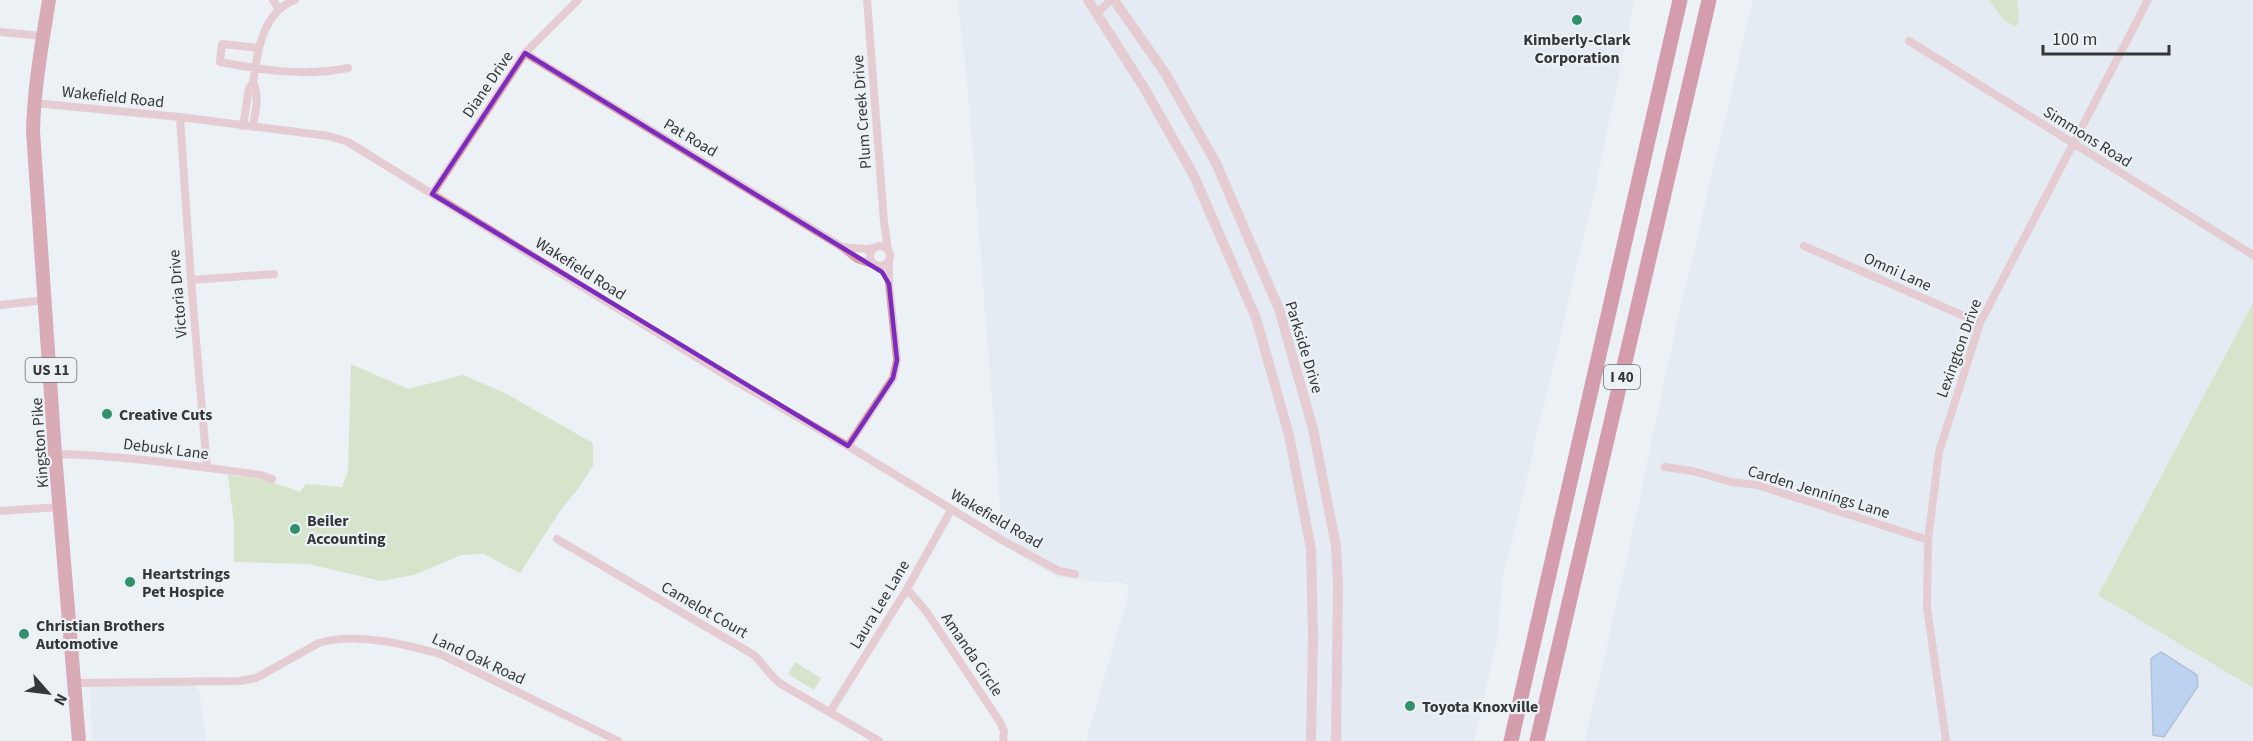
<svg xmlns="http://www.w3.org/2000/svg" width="2253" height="741" font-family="'Source Sans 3',sans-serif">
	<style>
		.built { fill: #dae5ef }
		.green { fill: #bad699 }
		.water { fill: #7eb0e9; stroke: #688bb4; stroke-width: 1.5 }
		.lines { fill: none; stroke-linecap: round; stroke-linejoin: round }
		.minor { stroke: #dca0a7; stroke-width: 8 }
		.tertiary { stroke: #dca0a7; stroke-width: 10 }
		.primary { stroke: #c1586b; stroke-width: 14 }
		.motorway { stroke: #b53955; stroke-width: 15 }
		.marked { fill: none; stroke: #7b2cbf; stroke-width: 4.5; stroke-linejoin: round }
		.poi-dot { fill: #30916a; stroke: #ecf1f5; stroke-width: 2 }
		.labels { text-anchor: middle; stroke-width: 4.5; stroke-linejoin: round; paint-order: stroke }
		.shield { fill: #ecf1f5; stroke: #6b6e70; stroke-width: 1.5 }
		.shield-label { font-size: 15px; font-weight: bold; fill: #343637 }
		.poi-label { font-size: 16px; font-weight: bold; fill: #343637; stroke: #ecf1f5; text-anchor: start }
		.street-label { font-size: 16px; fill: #343637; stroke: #ecf1f5 }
	</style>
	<rect width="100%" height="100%" fill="#ecf1f5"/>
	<!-- built -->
	<path class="built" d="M957,0H1635L1595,189L1502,583L1498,636L1474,741H1086L1129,592L1126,584L1119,582L1105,583L1057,577L994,540L1001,517L967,81Z
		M1753,0H2253V303L2098,594L2253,688V741H1585L1629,549L1673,340Z
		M193,685L197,687L200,694L206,741H92L90,688L95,686Z"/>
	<!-- green -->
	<path class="green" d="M1990,0H2017L2019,18L2017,26C2003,23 1997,12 1990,0Z
		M2253,303V688L2098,595Z
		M351,364L408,389L463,375L505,393L593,443V466L578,489L560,511L520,573L484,554L461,555L414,575L381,581L308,564L234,562V525L228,475L266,480L300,492L306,484L342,487L348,471Z
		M795,662L821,678L814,690L788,674Z"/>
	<!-- water -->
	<path class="water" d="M2161,652L2197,675L2198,686L2164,737L2153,735L2151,659Z"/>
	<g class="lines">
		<!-- minor -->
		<path class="minor" d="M273,0L278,8
			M867,0L884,222L888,250
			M1097,13L1111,0
			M0,32L43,36
			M1909,41L2253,255
			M258,48L222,44L220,62C263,70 305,77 348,68
			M525,53L842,247L857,259L875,265
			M34,103L180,117L329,136L348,142L735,381L848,446L1002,540L1059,571L1075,574
			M180,117L191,280L207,468
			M243,126L249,88L253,83
			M253,127C255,113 260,96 253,83C257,53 262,12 295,0
			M432,194L525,53L578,0
			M870 256a10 10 0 1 1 20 0a10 10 0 1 1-20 0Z
			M1804,246L1980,323
			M842,247L866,249L874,248
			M191,280L274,274
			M0,305L46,300
			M848,446L893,378L897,360L889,284V260
			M55,454C124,455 193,466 261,475L272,479
			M1665,467L1693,471L1731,482L1757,485L1928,540
			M0,511L60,507
			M557,539L754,655C764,665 770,676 781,684L879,741
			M907,589L926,611L1000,722L1004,731L1003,741
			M75,683L240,681L256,678L319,643C355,632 405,644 440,654L618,741
			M830,712L907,589L951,510
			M1946,741L1927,607L1928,540L1939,452L1980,323L2148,0"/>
		<!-- tertiary -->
		<path class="tertiary" d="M1088,0L1143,86L1193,174L1256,318L1289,435L1311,549L1313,636L1311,741
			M1114,0L1165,73L1216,163L1279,309L1313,429L1336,546L1338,585L1336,741"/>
		<!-- primary -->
		<path class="primary" d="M49,0C42,44 34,87 33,131L55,454L79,741"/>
		<!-- motorway -->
		<path class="motorway" d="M1511,741L1680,0
			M1537,741L1709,0"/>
	</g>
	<!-- marked area -->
	<path d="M0 0H2253V741H0ZM525,53L882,272L889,284L897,360L893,378L848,446L432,194Z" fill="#ecf1f5" fill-opacity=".55" fill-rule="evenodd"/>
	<path class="marked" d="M525,53L882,272L889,284L897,360L893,378L848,446L432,194Z"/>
	<!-- markers -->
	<g class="poi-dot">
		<circle cx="1577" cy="20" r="6"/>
		<circle cx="107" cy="414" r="6"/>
		<circle cx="295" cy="529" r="6"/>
		<circle cx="130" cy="582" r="6"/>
		<circle cx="24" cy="634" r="6"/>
		<circle cx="1410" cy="706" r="6"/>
	</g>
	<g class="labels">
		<!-- shield labels -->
		<g class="shield">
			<rect x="25.5" y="358" width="51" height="24" rx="4.5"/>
			<rect x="1604" y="365" width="36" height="24" rx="4.5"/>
		</g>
		<g class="shield-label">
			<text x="51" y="375">US 11</text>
			<text x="1622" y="382">I 40</text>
		</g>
		<!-- poi labels -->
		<g class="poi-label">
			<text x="1577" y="45" text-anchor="middle">Kimberly-Clark<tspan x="1577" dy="18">Corporation</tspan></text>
			<text x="119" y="420">Creative Cuts</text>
			<text x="307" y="526">Beiler<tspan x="307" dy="18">Accounting</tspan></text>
			<text x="142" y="579">Heartstrings<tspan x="142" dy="18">Pet Hospice</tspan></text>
			<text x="36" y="631">Christian Brothers<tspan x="36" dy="18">Automotive</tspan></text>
			<text x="1422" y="712">Toyota Knoxville</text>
		</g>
		<!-- street labels -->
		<g class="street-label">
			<text transform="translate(487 84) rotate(-56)" y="6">Diane Drive</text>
			<text transform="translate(113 96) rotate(6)" y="6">Wakefield Road</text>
			<text transform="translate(861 112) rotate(-94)" y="6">Plum Creek Drive</text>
			<text transform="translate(2088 136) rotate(32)" y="6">Simmons Road</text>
			<text transform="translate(691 137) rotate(31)" y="6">Pat Road</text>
			<text transform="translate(581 268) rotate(32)" y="6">Wakefield Road</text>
			<text transform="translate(1898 271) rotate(24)" y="6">Omni Lane</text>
			<text transform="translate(177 294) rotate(-95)" y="6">Victoria Drive</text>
			<text transform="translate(1305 347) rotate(73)" y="6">Parkside Drive</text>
			<text transform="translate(1958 348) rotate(-70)" y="6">Lexington Drive</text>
			<text transform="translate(39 443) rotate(-94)" y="6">Kingston Pike</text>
			<text transform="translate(166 448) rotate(7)" y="6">Debusk Lane</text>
			<text transform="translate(1819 491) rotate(17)" y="6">Carden Jennings Lane</text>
			<text transform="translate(997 518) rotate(30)" y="6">Wakefield Road</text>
			<text transform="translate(879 604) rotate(-59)" y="6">Laura Lee Lane</text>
			<text transform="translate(705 609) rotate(30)" y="6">Camelot Court</text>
			<text transform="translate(973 654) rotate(56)" y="6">Amanda Circle</text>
			<text transform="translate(479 658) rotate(25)" y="6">Land Oak Road</text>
		</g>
	</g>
	<!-- north arrow -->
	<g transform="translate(48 693) rotate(118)" stroke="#ecf1f5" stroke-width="4.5" paint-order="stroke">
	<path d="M0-4.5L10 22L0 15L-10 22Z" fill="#343637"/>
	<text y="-9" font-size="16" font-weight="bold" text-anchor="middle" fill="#343637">N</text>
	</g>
	<!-- scale -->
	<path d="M2043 45v9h126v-9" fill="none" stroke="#343637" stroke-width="3"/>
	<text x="2052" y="45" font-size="18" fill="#343637" stroke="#ecf1f5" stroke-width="4.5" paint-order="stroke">100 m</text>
</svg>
